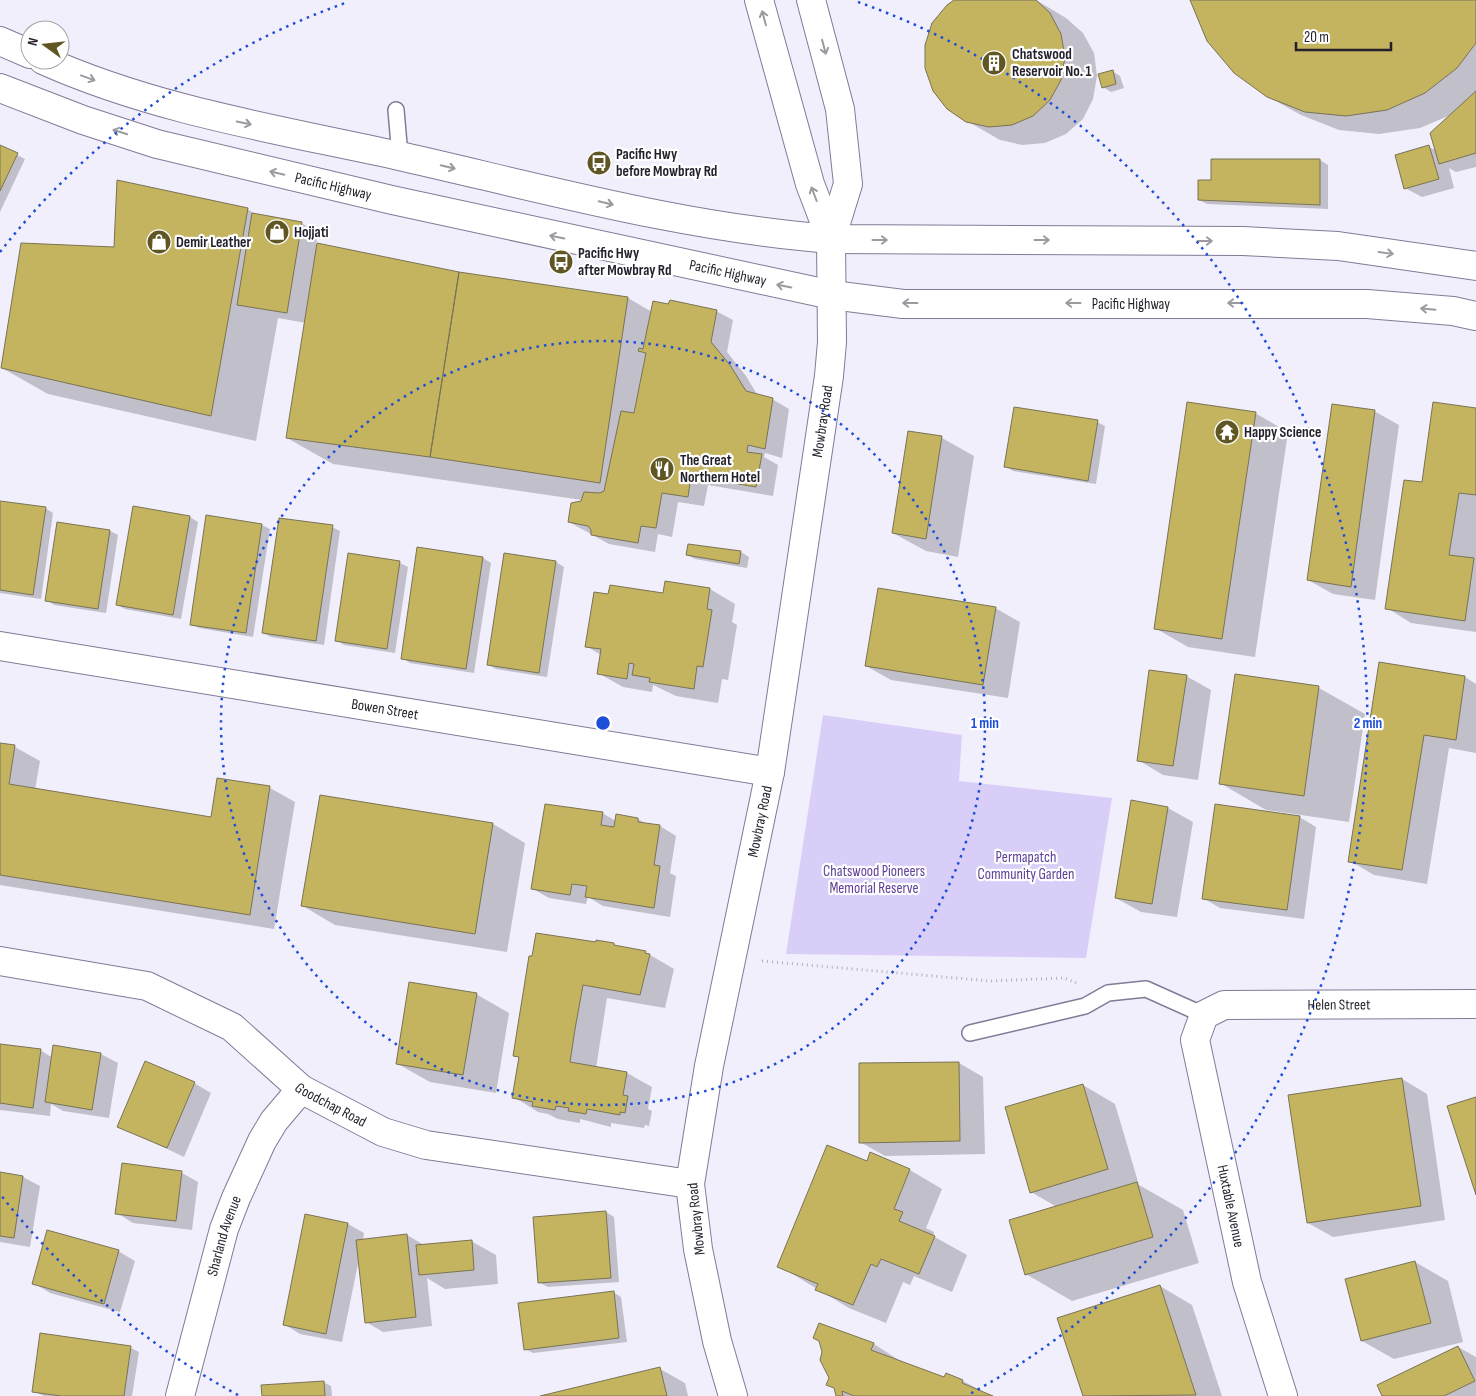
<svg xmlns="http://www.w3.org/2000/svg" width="1476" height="1396" font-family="'Sofia Sans Condensed',sans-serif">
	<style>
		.green { fill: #d9cef8 }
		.shadow { fill: #0003 }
		.building { fill: #c4b460; stroke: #797355 }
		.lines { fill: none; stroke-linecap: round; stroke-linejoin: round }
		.lane-casing { stroke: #827a97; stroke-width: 18 }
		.street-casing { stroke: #827a97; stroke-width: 30 }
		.secondary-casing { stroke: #827a97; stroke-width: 30 }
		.highway-casing { stroke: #827a97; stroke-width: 30 }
		.path { stroke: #b1aeba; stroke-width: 3; stroke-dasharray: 1 4; stroke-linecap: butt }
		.lane { stroke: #fff; stroke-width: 15 }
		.street { stroke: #fff; stroke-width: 28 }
		.secondary { stroke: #fff; stroke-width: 28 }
		.highway { stroke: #fff; stroke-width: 28 }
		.oneway { stroke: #9c9aa0 }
		.ring { fill: none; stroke: #1d4ed8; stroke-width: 2.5; stroke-dasharray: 2.5 5 }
		.labels { text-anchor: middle; stroke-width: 4.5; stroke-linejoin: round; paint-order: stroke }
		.poi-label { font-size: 15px; font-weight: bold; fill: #231f2b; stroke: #fefefe; text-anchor: start }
		.street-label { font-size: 15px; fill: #231f2b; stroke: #fefefe }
		.park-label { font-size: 15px; fill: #5f4097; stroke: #fefefe }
		.centre { fill: #1d4ed8; stroke: #fefefe; stroke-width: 2.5 }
		.ring-label { font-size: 15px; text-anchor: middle; font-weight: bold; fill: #1d4ed8; stroke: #fefefe; stroke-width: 4.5; stroke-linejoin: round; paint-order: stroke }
	</style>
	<rect width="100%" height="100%" fill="#f2effc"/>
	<!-- green -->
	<path class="green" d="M823,715L962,735L959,781L1112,798L1086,958L786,954Z"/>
	<!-- shadow -->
	<path class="shadow" d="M956,0H1036L1066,18L1083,33L1094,53L1097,76L1093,99L1083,119L1066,134L1045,143L1022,145L1000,140L967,121Z
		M1191,0H1476V167L1456,172L1449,168L1454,188L1422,197L1405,188L1429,147L1437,151L1453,114L1420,128L1379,134L1339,130L1301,115L1267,96Z
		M1112,71L1120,76L1124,88L1111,92L1103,87Z
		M0,146L25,159L0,212Z
		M1212,160H1320L1328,165V209L1207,204L1199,200L1212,181Z
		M247,209L259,216L301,223L318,232L316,244L459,273L628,298L652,312L716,311L733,320L727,352L746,376L758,396L772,399L789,409L782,458L765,453L764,457L778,465L773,496L708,485L704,506L678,502L672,537L658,534L655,552L609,544L569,522L582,500L333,464L287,438L306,323L278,318L256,441L48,394L2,368L116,248Z
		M1476,410V632L1411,623L1387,608L1423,484Z
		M1374,411L1399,425L1375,600L1333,594L1308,580Z
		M1255,413L1288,432L1255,657L1188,647L1155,628Z
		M1097,422L1105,426L1096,484L1013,471L1005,466Z
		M942,438L974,456L958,557L926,551L893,533Z
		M0,502L45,508L53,513L41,599L0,593Z
		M134,508L190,517L198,522L181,619L125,609L117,605Z
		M207,517L262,525L270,529L253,637L199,628L191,624Z
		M58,523L110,531L118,535L106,613L54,605L47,600Z
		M332,527L340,531L324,645L271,637L263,633Z
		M418,549L483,558L491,563L474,673L410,663L402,658Z
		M741,552L749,557L747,568L695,559L687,555Z
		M349,555L400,563L408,567L395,653L344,645L336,640Z
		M505,555L556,562L564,567L547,677L496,669L489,665Z
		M666,583L710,589L735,604L732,622L737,625L728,680L722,679L718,703L676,696L653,685L652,692L623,687L598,673L601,655L586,646L609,595H664Z
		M995,608L1020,622L1008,698L891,680L866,666Z
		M1380,664L1465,677L1476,684V753L1449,748L1427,884L1374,875L1350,861Z
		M1186,676L1211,690L1198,780L1163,775L1138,760Z
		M1236,676L1319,688L1365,714L1349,822L1266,810L1220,783Z
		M0,744L15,747L40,761L35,790L212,818L218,780L270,788L295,802L274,929L0,885Z
		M1168,808L1193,822L1177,917L1141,912L1116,898Z
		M602,813L616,821L617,816L638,819L647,824L660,826L676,836L670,873L676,876L670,917L603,906L588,897L586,904L549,898L533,889Z
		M1296,815L1316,827L1304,919L1220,908L1203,898Z
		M493,824L525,843L507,952L335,925L303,906Z
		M597,944H614L620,948L645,952L674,969L665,1008L607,998L596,1068L627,1073L652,1087L648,1109L652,1111L649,1126L645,1125L644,1128L611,1123V1127L580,1119V1123L558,1119L548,1114L538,1112L514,1097L520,1058L514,1055Z
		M476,994L509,1013L496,1093L430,1082L398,1064Z
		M0,1045L40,1050L53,1058L54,1047L101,1054L118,1063L109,1118L63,1111L51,1104L50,1116L0,1110Z
		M959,1063L983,1077L985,1154L885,1156L860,1142Z
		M1402,1079L1427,1094L1445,1220L1333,1237L1308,1223Z
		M194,1083L211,1093L184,1157L119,1126Z
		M1083,1085L1115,1104L1139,1185L1183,1210L1199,1263L1072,1301L1026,1274L1057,1207L1031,1192Z
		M871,1154L910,1170L942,1189L926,1228L934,1232L933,1236L967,1255L952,1292L914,1276L910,1285L903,1282L886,1323L849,1308L779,1266L868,1163Z
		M0,1173L23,1177L40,1186L30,1247L0,1242Z
		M182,1173L198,1182L192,1230L133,1223L117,1213Z
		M606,1212L614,1217L619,1282L548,1287L540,1283Z
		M306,1215L348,1224L364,1233L363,1240L407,1235L424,1245L471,1241L496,1255L498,1284L445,1289L427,1278L432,1326L383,1332L366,1322L359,1259L342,1342L300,1334L284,1324Z
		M118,1251L135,1261L120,1312L50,1293L34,1283Z
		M1415,1262L1448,1281L1463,1342L1394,1359L1362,1341Z
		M1160,1286L1192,1305L1222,1396H1084L1059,1319Z
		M613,1292L621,1297L627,1342L533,1353L525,1349Z
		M819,1324L874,1344L905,1364L945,1379L963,1381L991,1396H837L823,1353Z
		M42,1335L131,1348L139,1352L132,1396H44L33,1391Z
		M1458,1347L1476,1357V1396H1384Z
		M660,1369L685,1383L688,1396H545Z
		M323,1382L331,1386L332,1396H263Z"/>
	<!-- building -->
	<path class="building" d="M954,0H1036L1050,13L1061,34L1065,57L1061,80L1050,100L1033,116L1012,125L989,127L966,122L947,109L933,91L925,68V45L932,23L947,5Z
		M1190,0H1476V43L1457,68L1425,93L1387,110L1346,116L1305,112L1267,97L1234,73L1207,41Z
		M1113,70L1116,84L1102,88L1098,74Z
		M1476,91V153L1439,164L1430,133Z
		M0,145L18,153L0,191Z
		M1429,145L1439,179L1404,189L1395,155Z
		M1211,159H1320V205L1198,200V180H1211Z
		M117,180L248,208L211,416L1,368L21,243L114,247Z
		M252,213L302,222L287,313L237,305Z
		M317,243L459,272L430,457L286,438Z
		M459,272L628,297L600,483L430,457Z
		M670,300L717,310L711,342L730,365L746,391L773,398L765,449L748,445L747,452L762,454L756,487L691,476L688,497L662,493L656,528L641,526L638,543L591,535V530L588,526L568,522L571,503L581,501L584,492L600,493L604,491L621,411L634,413L646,353L638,351L639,348L643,349L653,301L668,304Z
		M1187,402L1256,412L1222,639L1154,629Z
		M1433,402L1476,408V495L1459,493L1449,555L1474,558L1465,621L1385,609L1404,480L1422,482Z
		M1332,404L1375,410L1351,587L1307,580Z
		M1014,407L1098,420L1088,481L1004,467Z
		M908,431L942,436L926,539L892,533Z
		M0,501L46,507L33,595L0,590Z
		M133,506L190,516L173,615L116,605Z
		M206,515L262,524L246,633L190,625Z
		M279,518L333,525L316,641L262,633Z
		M57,522L110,530L98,609L45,601Z
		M688,544L741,551L739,564L686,555Z
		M417,547L483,557L466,669L401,659Z
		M348,553L400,561L387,649L335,641Z
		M504,553L556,561L539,673L487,665Z
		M665,581L710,588L707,609L712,610L703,667L697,666L694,689L649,682L650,678L632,675L634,664L629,663L627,679L597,674L601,649L585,647L594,592L608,594L610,585L663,593Z
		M878,588L996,607L983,685L865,666Z
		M1379,662L1465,676L1456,740L1424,735L1402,870L1348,862Z
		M1149,670L1187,675L1173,766L1137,761Z
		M1235,674L1319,686L1304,796L1219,784Z
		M0,743L15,745L9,784L211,817L217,778L270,786L250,915L0,875Z
		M320,795L493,823L475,934L301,906Z
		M1131,800L1168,807L1152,904L1115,898Z
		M545,804L603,812L601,825L614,827L616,814L638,818V822L660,825L654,865L660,866L654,908L585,897L587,886L572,884L570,895L531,889Z
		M1215,804L1300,816L1287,910L1202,899Z
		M536,933L596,942V940L614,943V945L646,951L645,953L650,954L640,995L583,985L575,1029L570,1062L627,1072L623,1095L628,1096L625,1113L620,1112V1115L587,1109L586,1114L568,1111L569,1108L556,1106L555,1110L532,1106L533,1102L512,1098L519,1057L513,1056L529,956H532Z
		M409,982L477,993L463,1075L396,1064Z
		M0,1044L41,1049L33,1108L0,1103Z
		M53,1045L101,1053L92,1110L45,1102Z
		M145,1061L195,1082L167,1148L117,1127Z
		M959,1062L960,1141L859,1143V1063Z
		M1402,1078L1421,1206L1307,1223L1288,1095Z
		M1083,1084L1108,1169L1030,1193L1005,1107Z
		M1476,1097V1195L1447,1106Z
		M827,1145L867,1161L870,1152L910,1169L894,1209L903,1212L899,1221L935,1236L919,1274L881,1259L877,1267L871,1264L853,1305L815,1290L818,1284L777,1267Z
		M122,1163L182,1171L176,1221L115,1214Z
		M0,1172L23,1176L14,1238L0,1236Z
		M1137,1182L1153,1237L1025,1275L1009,1220Z
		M606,1211L611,1278L538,1283L533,1217Z
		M305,1214L348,1223L326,1334L283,1325Z
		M47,1230L119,1250L104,1304L32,1284Z
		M407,1234L416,1317L365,1323L356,1240Z
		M472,1240L474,1270L419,1275L416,1245Z
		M1415,1261L1431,1323L1361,1341L1345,1279Z
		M1160,1285L1196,1395L1083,1396L1057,1318Z
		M614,1291L619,1338L524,1350L518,1303Z
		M819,1323L874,1343L871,1350L944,1377L946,1373L963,1380L962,1383L993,1396H854L842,1391L843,1396H836L834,1388L826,1385L829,1378L820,1360L822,1352L819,1341L813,1338Z
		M40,1333L131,1346L124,1396H61L32,1392Z
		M1458,1346L1475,1381L1444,1396H1382L1377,1385Z
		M660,1367L667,1396H540Z
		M324,1381L325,1396H262L261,1385Z"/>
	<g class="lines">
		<defs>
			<path id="lane" d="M396,110L400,156
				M970,1033L1085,1006L1108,993L1146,989L1204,1015"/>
			<g id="street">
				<path id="s1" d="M0,646L770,772"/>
				<path id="s2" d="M0,961L147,986L232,1027L301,1089L383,1132L426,1145L690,1184"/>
				<path id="s3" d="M180,1396L224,1229L236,1198L262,1141L274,1121L301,1089"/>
				<path id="s4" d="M1283,1396L1247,1282L1195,1040L1204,1015L1224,1005L1476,1004"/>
			</g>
			<g id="secondary">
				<path d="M759,0L810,184L831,239"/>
				<path id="s5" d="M733,1396L717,1341L698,1249L690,1184L709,1066L770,772L829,376L832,342L831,239L848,184L840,109L811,0"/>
			</g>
			<g id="highway">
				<path d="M0,41L30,54"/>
				<path d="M43,60C157,111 282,130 404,157C545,189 686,228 831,239L1243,241L1338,246L1476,266"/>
				<path id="s6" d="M0,88L83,120L157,144L392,200L832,295L903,304H1367L1453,311L1476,316"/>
			</g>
		</defs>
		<!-- lane casing -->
		<use href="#lane" class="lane-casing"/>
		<!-- street casing -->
		<use href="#street" class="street-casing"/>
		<!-- secondary casing -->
		<use href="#secondary" class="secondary-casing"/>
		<!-- highway casing -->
		<use href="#highway" class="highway-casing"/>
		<!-- path -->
		<path class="path" d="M762,961L990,981L1064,978L1077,983"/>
		<!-- lane -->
		<use href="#lane" class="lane"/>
		<!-- street -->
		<use href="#street" class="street"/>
		<!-- secondary -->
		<use href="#secondary" class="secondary"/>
		<!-- highway -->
		<use href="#highway" class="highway"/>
	</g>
	<!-- one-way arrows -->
	<defs><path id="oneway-shaft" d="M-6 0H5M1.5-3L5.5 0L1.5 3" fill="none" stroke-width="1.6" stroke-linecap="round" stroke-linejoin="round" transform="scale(1.25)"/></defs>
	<g class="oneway">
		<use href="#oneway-shaft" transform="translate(764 18) rotate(-105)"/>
		<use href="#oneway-shaft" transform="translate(824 47) rotate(75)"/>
		<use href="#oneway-shaft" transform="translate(88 78) rotate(20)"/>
		<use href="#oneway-shaft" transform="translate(244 123) rotate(12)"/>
		<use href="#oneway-shaft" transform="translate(120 132) rotate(-162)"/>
		<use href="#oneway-shaft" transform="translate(448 167) rotate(13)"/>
		<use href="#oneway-shaft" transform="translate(277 173) rotate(-167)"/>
		<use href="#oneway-shaft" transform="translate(814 194) rotate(-111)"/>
		<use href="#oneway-shaft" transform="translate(606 203) rotate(13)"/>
		<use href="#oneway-shaft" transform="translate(557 237) rotate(-168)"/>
		<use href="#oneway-shaft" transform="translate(880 240)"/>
		<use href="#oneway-shaft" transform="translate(1042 240)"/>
		<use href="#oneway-shaft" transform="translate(1205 241)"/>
		<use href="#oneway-shaft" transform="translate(1386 253) rotate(8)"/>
		<use href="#oneway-shaft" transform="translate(784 286) rotate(-169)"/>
		<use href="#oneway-shaft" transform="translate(910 303) rotate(-180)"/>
		<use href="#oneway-shaft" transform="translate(1073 303) rotate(180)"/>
		<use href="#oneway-shaft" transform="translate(1235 303) rotate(180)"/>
		<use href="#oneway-shaft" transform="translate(1428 309) rotate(-175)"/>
	</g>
	<!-- distance rings -->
	<g class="ring">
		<circle cx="603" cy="723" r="382"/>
		<path d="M238 1395A765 765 0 0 1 0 1194M0 252A765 765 0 0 1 348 2M858 2A765 765 0 0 1 968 1395"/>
	</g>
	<!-- icons -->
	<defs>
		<symbol id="building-disc" viewBox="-11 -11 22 22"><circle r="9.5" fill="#605623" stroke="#fefefe"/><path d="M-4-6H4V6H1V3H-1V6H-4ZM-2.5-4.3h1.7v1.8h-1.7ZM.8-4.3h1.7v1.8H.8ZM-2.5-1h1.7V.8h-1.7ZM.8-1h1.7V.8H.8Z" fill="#fff"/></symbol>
		<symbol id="bus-disc" viewBox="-11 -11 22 22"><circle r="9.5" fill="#605623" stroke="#fefefe"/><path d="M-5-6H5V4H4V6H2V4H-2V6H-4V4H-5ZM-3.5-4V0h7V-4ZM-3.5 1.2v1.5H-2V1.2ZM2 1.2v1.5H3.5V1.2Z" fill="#fff"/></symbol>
		<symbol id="shop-disc" viewBox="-11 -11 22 22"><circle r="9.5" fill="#605623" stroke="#fefefe"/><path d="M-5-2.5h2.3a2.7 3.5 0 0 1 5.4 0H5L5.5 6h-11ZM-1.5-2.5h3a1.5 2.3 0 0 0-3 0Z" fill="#fff"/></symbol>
		<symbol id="temple-disc" viewBox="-11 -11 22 22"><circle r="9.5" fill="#605623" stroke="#fefefe"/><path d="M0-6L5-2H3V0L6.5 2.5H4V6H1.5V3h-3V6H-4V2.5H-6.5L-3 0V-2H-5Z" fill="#fff"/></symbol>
		<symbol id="restaurant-disc" viewBox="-11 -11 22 22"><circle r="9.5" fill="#605623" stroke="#fefefe"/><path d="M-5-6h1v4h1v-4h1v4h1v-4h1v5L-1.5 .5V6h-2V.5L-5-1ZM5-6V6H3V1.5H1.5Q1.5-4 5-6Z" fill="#fff"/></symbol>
	</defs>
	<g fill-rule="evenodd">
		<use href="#building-disc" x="980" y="49" width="28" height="28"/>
		<use href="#bus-disc" x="585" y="149" width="28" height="28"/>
		<use href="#shop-disc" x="263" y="218" width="28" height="28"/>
		<use href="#shop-disc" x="145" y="228" width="28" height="28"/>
		<use href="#bus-disc" x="547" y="248" width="28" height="28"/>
		<use href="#temple-disc" x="1213" y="418" width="28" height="28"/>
		<use href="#restaurant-disc" x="648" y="455" width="28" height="28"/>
	</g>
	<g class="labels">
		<!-- poi labels -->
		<g class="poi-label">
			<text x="1012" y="59">Chatswood<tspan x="1012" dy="17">Reservoir No. 1</tspan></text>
			<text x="616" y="159">Pacific Hwy<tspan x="616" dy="17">before Mowbray Rd</tspan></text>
			<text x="294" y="237">Hojjati</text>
			<text x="176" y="247">Demir Leather</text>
			<text x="578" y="258">Pacific Hwy<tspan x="578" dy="17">after Mowbray Rd</tspan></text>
			<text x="1244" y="437">Happy Science</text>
			<text x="680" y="465">The Great<tspan x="680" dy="17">Northern Hotel</tspan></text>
		</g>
		<!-- street labels -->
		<g class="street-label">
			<text dy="5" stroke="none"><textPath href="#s6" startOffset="348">Pacific Highway</textPath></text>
			<text dy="5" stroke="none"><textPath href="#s6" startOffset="752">Pacific Highway</textPath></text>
			<text dy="5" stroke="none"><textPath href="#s6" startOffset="1158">Pacific Highway</textPath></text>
			<text dy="5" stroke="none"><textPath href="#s5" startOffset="991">Mowbray Road</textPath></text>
			<text dy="5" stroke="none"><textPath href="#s1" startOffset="390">Bowen Street</textPath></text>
			<text dy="5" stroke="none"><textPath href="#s5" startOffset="586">Mowbray Road</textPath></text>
			<text dy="5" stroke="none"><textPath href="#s4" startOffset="531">Helen Street</textPath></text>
			<text dy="5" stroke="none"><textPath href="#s2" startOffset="370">Goodchap Road</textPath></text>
			<text transform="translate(1231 1206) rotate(78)" y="5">Huxtable Avenue</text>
			<text transform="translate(696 1219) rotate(-96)" y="5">Mowbray Road</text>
			<text dy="5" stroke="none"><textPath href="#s3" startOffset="166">Sharland Avenue</textPath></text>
		</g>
		<!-- park labels -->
		<g class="park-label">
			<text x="1026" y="862">Permapatch<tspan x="1026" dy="17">Community Garden</tspan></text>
			<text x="874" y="876">Chatswood Pioneers<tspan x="874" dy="17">Memorial Reserve</tspan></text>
		</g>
	</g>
	<circle cx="603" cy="723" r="8" class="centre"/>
	<g class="ring-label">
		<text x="985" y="728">1 min</text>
		<text x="1368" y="728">2 min</text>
	</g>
	<!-- north arrow -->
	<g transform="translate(45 45) rotate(285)"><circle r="24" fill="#fefefe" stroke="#a6a5aa"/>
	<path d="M0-4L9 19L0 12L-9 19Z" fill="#605623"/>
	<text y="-8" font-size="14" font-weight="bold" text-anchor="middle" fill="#231f2b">N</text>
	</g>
	<!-- scale -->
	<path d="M1296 42v8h95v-8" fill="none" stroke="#231f2b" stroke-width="2.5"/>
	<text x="1304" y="42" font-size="15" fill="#231f2b" stroke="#fefefe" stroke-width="4" paint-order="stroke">20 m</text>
</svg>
